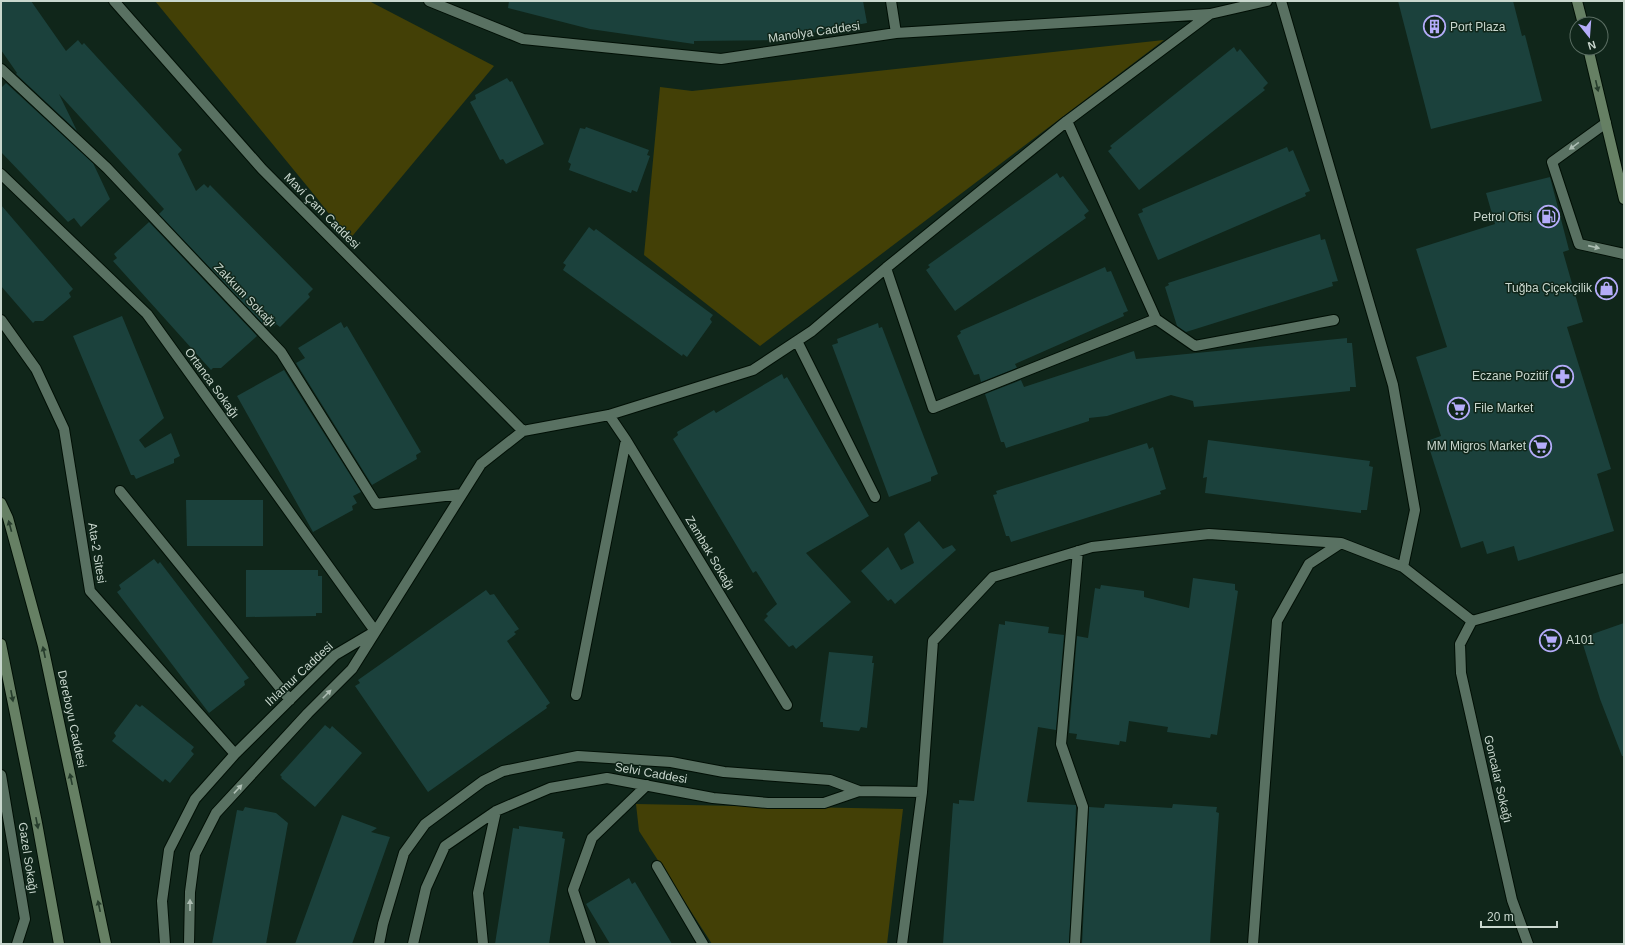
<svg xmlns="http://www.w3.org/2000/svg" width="1625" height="945" font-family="Helvetica,sans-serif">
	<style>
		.green { fill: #434006 }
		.building { fill: #1b413c }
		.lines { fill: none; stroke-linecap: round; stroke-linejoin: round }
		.service-casing { stroke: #000f05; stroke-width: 12 }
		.minor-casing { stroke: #000f05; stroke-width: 12 }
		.secondary-casing { stroke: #000f05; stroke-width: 12 }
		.service { stroke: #597162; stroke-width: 10 }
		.minor { stroke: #597162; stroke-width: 10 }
		.secondary { stroke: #668064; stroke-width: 10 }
		.oneway { fill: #263c2c }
		.oneway2 { fill: #adbeb3 }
		.labels { text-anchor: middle; stroke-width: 3; stroke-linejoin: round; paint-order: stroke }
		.poi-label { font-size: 12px; fill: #c9d7ce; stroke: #10261a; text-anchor: end }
		.street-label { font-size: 12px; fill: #c9d7ce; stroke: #10261a }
	</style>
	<rect width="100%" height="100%" fill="#10261a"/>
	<!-- green -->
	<path class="green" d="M155,1H369L494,66L349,240L316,197Z
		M1164,40L760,346L644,255L660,87L692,91Z
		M636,804L903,809L887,944H712L639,831Z"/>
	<!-- building -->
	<path class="building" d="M1,1H31L66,51L78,40L82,45L84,43L182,150L178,154L196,191L204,184L208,188L210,185L313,289L308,294L310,297L280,327L276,324L274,326L271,323L266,327L159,214L164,209L59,94L77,131L16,74L17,73L1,50Z
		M509,1H863L867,23L806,34V37H800V40L694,41V44L590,29L508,8Z
		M1398,1H1513L1522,36L1525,35L1542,101L1431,129Z
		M1234,47L1237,52L1240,49L1268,83L1263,88L1265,90L1139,190L1108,151L1112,148L1110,146Z
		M507,78L510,82L512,81L544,144L506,164L503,159L500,160L470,102L476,99L475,95Z
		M6,83L93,163L110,199L81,227L74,218L68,222L1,152V88Z
		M586,127L649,150L647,155L650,156L637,192L632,190L631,193L569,170L571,164L568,162L580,128L585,129Z
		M1287,147L1289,152L1293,150L1310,191L1305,193L1306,196L1158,260L1138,214L1143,212L1142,209Z
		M1057,173L1060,178L1063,176L1089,211L1084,215L1086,218L955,311L926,270L930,267L928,265Z
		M1550,177L1569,250L1563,252L1583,322L1567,327L1611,469L1597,474L1614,531L1518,561L1514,546L1487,554L1483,541L1461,548L1427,441L1441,436L1416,357L1447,347L1416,249L1495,224L1486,193Z
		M1,205L73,289L69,293L71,297L43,321H35L33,323L1,286Z
		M149,222L257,336L221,368H213L211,370L113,261L117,258L114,254Z
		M589,227L594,231L596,229L713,315L710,319L712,322L687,357L683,354L682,356L563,270L566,265L563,263Z
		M1320,234L1321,240L1325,239L1338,281L1332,282L1333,286L1186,332L1177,326L1165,287L1169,285L1168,283Z
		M1105,267L1107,272L1111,271L1128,311L1123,313L1124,316L1015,364L1017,368L981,382L979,374L974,375L957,336L961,333L960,331Z
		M122,316L164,418L139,440L145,448L171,433L180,456L174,459V463L136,479L134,475H131L73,336Z
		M341,322L344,328L347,326L421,452L416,455L417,459L372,485L296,363L305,358L298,348Z
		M878,323L879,328L882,327L938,474L931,477V481L889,497L832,345L838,343L837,339Z
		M1347,338V343H1352L1356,387H1350V391L1194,407L1193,401L1171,395L1107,416L1089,418V421L1006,448L1004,442H1001L985,394L1021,380L1024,387L1134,351L1136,359Z
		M284,370L361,492L353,496L357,503L352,506L353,510L313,532L237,396Z
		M782,374L784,379L787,377L869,516L806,553L851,602L796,649L793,645L789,647L764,620L768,616L766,614L777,604L756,571L753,573L673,439L678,435L677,432L714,410L716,413Z
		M1208,440L1370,461L1369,466L1373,467L1367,510H1361V513L1205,493L1207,477L1203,478Z
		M1147,443L1149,449L1153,447L1166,489L1160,491L1161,494L1011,542L1009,536H1006L993,495L997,494L996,491Z
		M186,500H263V546H187Z
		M919,521L943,549L952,545L956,550L895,604L891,599L888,601L861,571L888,547L901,570L914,563L904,534Z
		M154,559L158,564L160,562L249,678L244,681L245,685L209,713L117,592L121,589L119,585Z
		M246,570H318V576H322V613H316V616L246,617Z
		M1193,578L1235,584V590L1238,591L1217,735L1211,734L1210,738L1167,732L1168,727L1129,721L1126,742L1120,741L1119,745L1076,739L1077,734L1069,733L1077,636L1088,638L1095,588L1100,589L1101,585L1144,591V597L1189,608Z
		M486,590L490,595L494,594L519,629L514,632L516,634L507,641L550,703L546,706L547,708L428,792L355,686L360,683L358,680Z
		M1005,621L1049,627L1048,633L1064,635L1056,730L1038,727L1027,802L1076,805V808L1069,944H943L953,803L959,804V800L974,801L999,624L1005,625Z
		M1624,623V756H1622L1600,699L1581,638Z
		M829,652L873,656L872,663H874L867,728L861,727L859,731L823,727V722H820Z
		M136,704L140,707L142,705L194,747L191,751L194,754L170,783L165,779L163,782L112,741L116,736L114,733Z
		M325,725L330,729L332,726L362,753L315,807L281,778L282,777L280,775Z
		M1105,804L1172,808L1173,804L1217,807L1216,812L1219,813L1210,944H1082L1089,807L1104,808Z
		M245,807L276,813L288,823L266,944H212L237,810L243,811Z
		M342,815L377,828L371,832L390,837L352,944H295Z
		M519,826L563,832L562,838L565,839L549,944H495L513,828L519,829Z
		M629,878L632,884L635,882L672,944H610L586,904Z"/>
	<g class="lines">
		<defs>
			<path id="service" d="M1606,123L1552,162L1579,244L1624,254"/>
			<path id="minor" d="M114,1L262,169L523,431
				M429,1L523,39L721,59L896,33L1210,14
				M891,1L896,33
				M1,69L107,168L281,352L376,504L462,494
				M1,174L147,314L375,631
				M886,268L933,408L1156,319L1067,121
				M1156,319L1195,346L1334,320
				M1,320L36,369L64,429L90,591L235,754
				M797,341L875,497
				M609,415L626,440L787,705
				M120,491L290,700
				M1403,567L1472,621
				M576,695L626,440
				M1,775L25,919L17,944
				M657,866L703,944
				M165,944L162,901L169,850L195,799L235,754L335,655L374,632
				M189,944L190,892L195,854L216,813L308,713L352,669L481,464L523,431L609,415L753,370L812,331L886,268L1067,121L1210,14L1267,1
				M379,944L383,924L404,853L425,824L483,781L503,771L578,756L671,762L724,772L830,780L859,791
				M413,944L426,888L445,846L496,811L550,788L607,778L713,798L768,803H824L859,791L922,792
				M483,944L478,893L496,811
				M591,944L573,890L592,838L647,785
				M902,944L922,792L933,641L993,577L1092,547L1209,534L1341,543
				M1075,944L1083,807L1061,744L1078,551
				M1253,944L1277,621L1309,564L1341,543L1403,567L1415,510L1393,385L1281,1
				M1528,944L1512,900L1461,673L1460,644L1472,621L1624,578"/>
			<path id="secondary" d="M1577,1L1583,24
				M1588,48L1624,199
				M1,503L8,518L43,646L106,944
				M1,644L37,823L59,944"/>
		</defs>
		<!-- service casing -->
		<use href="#service" class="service-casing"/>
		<!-- minor casing -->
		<use href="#minor" class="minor-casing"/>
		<!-- secondary casing -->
		<use href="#secondary" class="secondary-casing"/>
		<!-- service -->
		<use href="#service" class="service"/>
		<!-- minor -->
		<use href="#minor" class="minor"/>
		<!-- secondary -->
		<use href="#secondary" class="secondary"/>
	</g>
	<!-- one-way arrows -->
	<defs><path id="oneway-solid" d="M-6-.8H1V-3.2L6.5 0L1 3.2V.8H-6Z"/></defs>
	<g class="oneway">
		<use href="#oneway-solid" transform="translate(1597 86) rotate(77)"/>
		<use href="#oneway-solid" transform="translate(10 526) rotate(-105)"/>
		<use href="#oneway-solid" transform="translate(44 652) rotate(-102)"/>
		<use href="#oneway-solid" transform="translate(12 696) rotate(79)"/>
		<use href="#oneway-solid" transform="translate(71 779) rotate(-102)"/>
		<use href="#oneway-solid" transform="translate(37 823) rotate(79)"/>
		<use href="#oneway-solid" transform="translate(99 906) rotate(-102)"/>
	</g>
	<g class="oneway2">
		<use href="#oneway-solid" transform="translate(1574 146) rotate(144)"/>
		<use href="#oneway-solid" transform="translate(1594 247) rotate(13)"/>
		<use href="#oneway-solid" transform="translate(327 694) rotate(-45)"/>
		<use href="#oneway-solid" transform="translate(238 789) rotate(-47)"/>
		<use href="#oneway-solid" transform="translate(190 905) rotate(-90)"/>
	</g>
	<!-- icons -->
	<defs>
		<symbol id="building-ring" viewBox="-11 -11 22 22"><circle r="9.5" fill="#10261a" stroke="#b4acf9" stroke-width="1.5"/><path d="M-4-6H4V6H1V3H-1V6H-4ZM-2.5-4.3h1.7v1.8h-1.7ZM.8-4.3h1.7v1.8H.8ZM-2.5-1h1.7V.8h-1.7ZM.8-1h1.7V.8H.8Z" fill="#b4acf9"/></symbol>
		<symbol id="fuel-ring" viewBox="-11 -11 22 22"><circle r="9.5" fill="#10261a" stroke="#b4acf9" stroke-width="1.5"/><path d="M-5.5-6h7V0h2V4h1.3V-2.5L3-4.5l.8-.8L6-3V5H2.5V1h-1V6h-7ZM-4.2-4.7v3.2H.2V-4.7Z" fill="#b4acf9"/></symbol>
		<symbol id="shop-ring" viewBox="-11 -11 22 22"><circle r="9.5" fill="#10261a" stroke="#b4acf9" stroke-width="1.5"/><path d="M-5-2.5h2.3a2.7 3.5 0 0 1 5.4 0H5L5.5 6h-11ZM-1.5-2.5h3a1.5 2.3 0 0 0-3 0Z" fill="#b4acf9"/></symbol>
		<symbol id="pharmacy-ring" viewBox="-11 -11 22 22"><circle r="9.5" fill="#10261a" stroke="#b4acf9" stroke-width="1.5"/><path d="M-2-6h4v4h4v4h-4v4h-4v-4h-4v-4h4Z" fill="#b4acf9"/></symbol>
		<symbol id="supermarket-ring" viewBox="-11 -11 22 22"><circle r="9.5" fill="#10261a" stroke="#b4acf9" stroke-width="1.5"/><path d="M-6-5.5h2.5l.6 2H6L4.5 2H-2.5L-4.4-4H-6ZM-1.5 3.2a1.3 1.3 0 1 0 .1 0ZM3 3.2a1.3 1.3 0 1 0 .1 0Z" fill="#b4acf9"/></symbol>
	</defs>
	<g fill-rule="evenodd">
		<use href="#building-ring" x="1422" y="14" width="25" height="25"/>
		<use href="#fuel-ring" x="1536" y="204" width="25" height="25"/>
		<use href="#shop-ring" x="1594" y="276" width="25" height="25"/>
		<use href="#pharmacy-ring" x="1550" y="364" width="25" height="25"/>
		<use href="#supermarket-ring" x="1446" y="396" width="25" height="25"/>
		<use href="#supermarket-ring" x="1528" y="434" width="25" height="25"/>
		<use href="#supermarket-ring" x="1538" y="628" width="25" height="25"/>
	</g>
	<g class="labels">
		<!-- poi labels -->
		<g class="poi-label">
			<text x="1450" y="31" text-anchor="start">Port Plaza</text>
			<text x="1532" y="221">Petrol Ofisi</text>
			<text x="1592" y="292">Tuğba Çiçekçilik</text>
			<text x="1548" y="380">Eczane Pozitif</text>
			<text x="1474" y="412" text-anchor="start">File Market</text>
			<text x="1526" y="450">MM Migros Market</text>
			<text x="1566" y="644" text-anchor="start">A101</text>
		</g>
		<!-- street labels -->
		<g class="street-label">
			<text transform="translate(814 32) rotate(-8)" y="4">Manolya Caddesi</text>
			<text transform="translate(322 211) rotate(45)" y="4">Mavi Çam Caddesi</text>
			<text transform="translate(245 295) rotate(46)" y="4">Zakkum Sokağı</text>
			<text transform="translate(212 383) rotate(54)" y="4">Ortanca Sokağı</text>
			<text transform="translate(97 553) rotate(81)" y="4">Ata-2 Sitesi</text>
			<text transform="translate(710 553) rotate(59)" y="4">Zambak Sokağı</text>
			<text transform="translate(299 674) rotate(-43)" y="4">Ihlamur Caddesi</text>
			<text transform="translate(72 719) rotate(78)" y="4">Dereboyu Caddesi</text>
			<text transform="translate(651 773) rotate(10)" y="4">Selvi Caddesi</text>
			<text transform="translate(1498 779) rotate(77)" y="4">Goncalar Sokağı</text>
			<text transform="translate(28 858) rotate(81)" y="4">Gazel Sokağı</text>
		</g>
	</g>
	<!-- border -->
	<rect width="1625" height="945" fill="none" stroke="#c9d7ce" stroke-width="4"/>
	<!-- north arrow -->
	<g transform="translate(1589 36) rotate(163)"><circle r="19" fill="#10261a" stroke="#5a6d62"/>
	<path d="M0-3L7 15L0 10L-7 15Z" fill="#b4acf9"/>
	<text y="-6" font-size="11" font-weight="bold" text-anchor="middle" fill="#c9d7ce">N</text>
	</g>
	<!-- scale -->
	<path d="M1481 921v6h76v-6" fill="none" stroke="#c9d7ce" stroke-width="2"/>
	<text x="1487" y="921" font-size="12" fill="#c9d7ce" stroke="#10261a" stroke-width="3" paint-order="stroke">20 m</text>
</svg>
